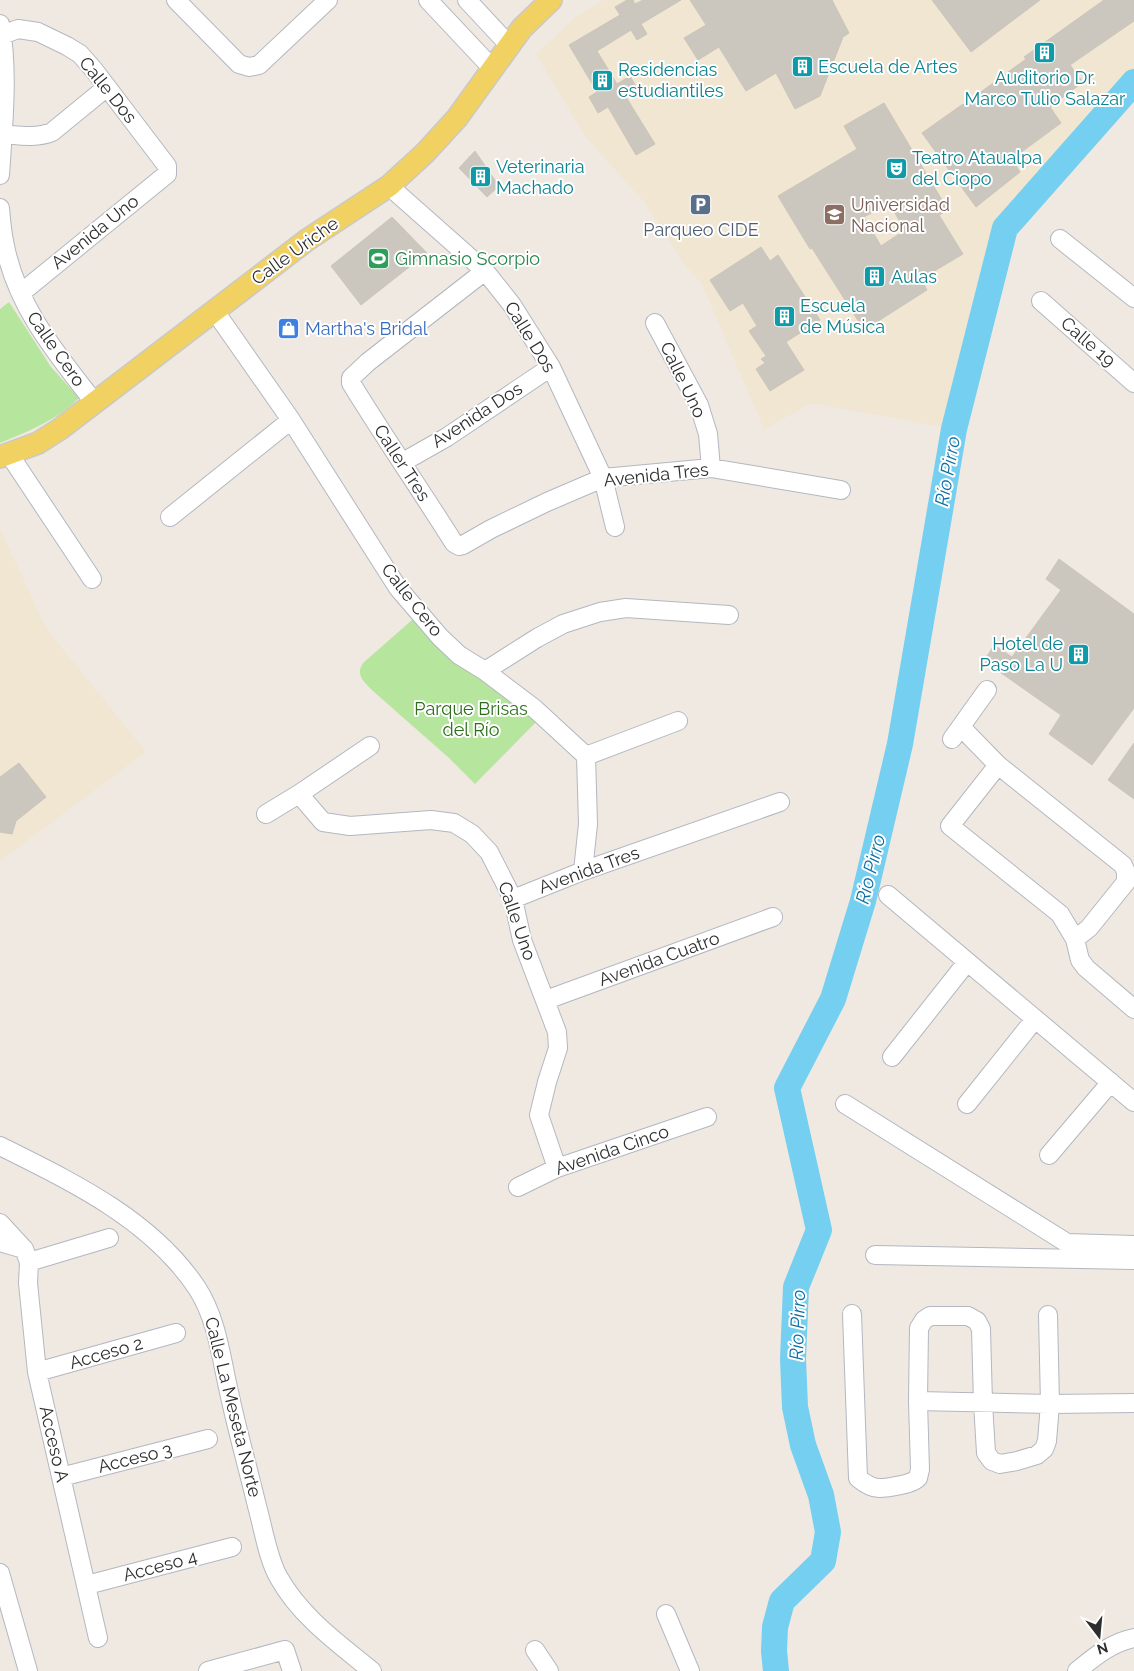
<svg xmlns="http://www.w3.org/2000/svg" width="1134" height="1671" font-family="Raleway,sans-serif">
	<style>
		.education { fill: #f0e6d1 }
		.green { fill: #b6e59e }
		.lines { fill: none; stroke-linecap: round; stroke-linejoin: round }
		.river { stroke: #75cff0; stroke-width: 26 }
		.building { fill: #cbc7bf; stroke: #cbc5ba; fill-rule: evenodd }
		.minor-casing { stroke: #b4b7c1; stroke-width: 20 }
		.major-casing { stroke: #c9c9c9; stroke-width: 24 }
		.minor { stroke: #fff; stroke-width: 18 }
		.major { stroke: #f2d163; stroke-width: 21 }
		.labels { text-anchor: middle; stroke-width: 4; stroke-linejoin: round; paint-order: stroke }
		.culture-label { font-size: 18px; fill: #0d838f; stroke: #fff; text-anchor: start }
		.street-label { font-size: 18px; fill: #2e2e2e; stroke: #fff }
		.education-label { font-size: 18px; fill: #785e54; stroke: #fff; text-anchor: start }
		.service-label { font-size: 18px; fill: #4e5e75; stroke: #fff }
		.leisure-label { font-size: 18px; fill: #27864d; stroke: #fff; text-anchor: start }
		.shop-label { font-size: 18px; fill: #366cbe; stroke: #fff; text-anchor: start }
		.park-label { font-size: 18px; fill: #2c6e1b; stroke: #fff }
		.water-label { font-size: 19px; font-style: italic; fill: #0d6fa3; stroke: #fff }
	</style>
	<rect width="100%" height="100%" fill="#efe9e1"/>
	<!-- education -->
	<path class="education" d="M603,0H1134V82L1005,228L954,429L812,403L764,429L702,284L685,265L645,203L585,136L536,54L576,17Z
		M0,529L46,628L146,752L0,861Z"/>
	<!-- green -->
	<path class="green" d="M9,302L51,367L79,398C57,420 29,431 0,443V309Z
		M412,620H417L539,719L475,784L449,758L373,691C364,682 355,675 363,663Z"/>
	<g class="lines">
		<!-- river -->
		<path class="river" d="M776,1671L774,1651L775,1627L782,1601L823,1561L828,1532L821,1495L803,1445L795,1407L793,1359L796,1287L819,1230L787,1088L833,999L863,901L900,744L954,429L1005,228L1134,82"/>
	</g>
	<!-- building -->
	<path class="building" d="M627,0H633L635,4L643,0H681L641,24L647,34L637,40L631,30L597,51L617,84L630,76L638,90L626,97L655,144L636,155L608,107L598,113L589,97L597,92L569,45L620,15L615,7Z
		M690,0H832L849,33L843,37L820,96L795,109L776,73L746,91L719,47L698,60L684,38L706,25Z
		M932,0H1040L971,52Z
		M1104,0H1134V21L1070,65L1083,82L1050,107L1061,123L1012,159L1020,172L976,207L922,133L963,104V105L1026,59L1024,57Z
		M884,103L948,210L939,215L963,254L921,279L927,290L864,330L812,248L810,249L778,196L857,149L844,126ZM889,203L905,230L881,246L864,217Z
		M475,151L499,186L487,197L459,168Z
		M392,217L427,253L361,305L331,266Z
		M761,247L770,261L778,255L820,320L786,342L804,370L770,391L756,369L765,363L761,359L766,356L749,331L757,326L743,303L730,311L710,280Z
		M1059,559L1134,614V708L1092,765L1049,734L1061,715L984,661L994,645L1012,657L1061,590L1046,579Z
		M1134,743V799L1108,780Z
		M19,763L46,797L16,821L12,834L0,832V777Z"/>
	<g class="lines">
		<defs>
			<path id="minor" d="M176,0L239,64L249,67L259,65L328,0
				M428,0L492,68
				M467,0L509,45
				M0,24C9,70 3,128 0,175
				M2,35L18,29L38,32L67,46L80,54L94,70L167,166V174L21,293
				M0,134C17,135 35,139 52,132L107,87
				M389,186L485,271L512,305L551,367L603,478L615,527
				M0,208C1,220 2,233 5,246C17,307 57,354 94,402
				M1060,239L1134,298
				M485,271L368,362L351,378V383C384,437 420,489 454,543L459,546L463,545L491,529L547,502L603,478L711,468L841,490
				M1041,301L1134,383
				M214,310L291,420L398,588L440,637L459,655L485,671L535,709L586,756L588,824L583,871
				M655,323L699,405L708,434L711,468
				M9,454L92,579
				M403,462L447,437L551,367
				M170,517L291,420
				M485,671L537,638L563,624L600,612L626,608L729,615
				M961,727L998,765
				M952,739L987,690
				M586,756L678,721
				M299,794L323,822L350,826L431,820L454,823L472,834L489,852L513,899L522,940L557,1032L558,1048L547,1082L539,1115L557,1168
				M266,814L299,794L370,746
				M888,895L1134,1102
				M513,899L583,871L780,802
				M1075,939L1089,928L1126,882V872L1123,865L998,765L950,826L1060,914L1075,939L1080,960L1086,968L1134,1009
				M546,1000L773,917
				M892,1057L967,962
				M845,1104L1067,1243L1134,1245
				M967,1104L1035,1019
				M0,1146C72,1182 151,1219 197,1288C217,1319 221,1357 229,1392C237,1430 248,1468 257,1506C263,1527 268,1560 279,1578C301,1617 338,1643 372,1671
				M1049,1155L1111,1082
				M518,1187L557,1168L707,1117
				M0,1223L24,1249L0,1242
				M24,1249L29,1262L28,1283L37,1372L98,1638
				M875,1255L1134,1260
				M29,1262L109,1238
				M852,1314L858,1478C864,1483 871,1488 879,1488C887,1488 914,1484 918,1478C919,1475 919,1472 920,1470L918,1401L1050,1404L1134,1403
				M37,1372L176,1333
				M918,1401L919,1328L924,1320L930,1316H968L977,1321L981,1329L983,1403L986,1453L992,1461L1000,1464L1017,1461L1037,1455L1044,1449L1047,1441L1050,1404L1048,1315
				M61,1477L208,1439
				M0,1573L28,1671
				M87,1585L232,1547
				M666,1614L690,1671
				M535,1650L549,1671
				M208,1671L285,1650L292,1671
				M1077,1671C1094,1657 1112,1642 1134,1638"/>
			<path id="major" d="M0,457L38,443L60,429L307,240L389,186L425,153L457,118L522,28L551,0"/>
		</defs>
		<!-- minor casing -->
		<use href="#minor" class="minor-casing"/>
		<!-- major casing -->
		<use href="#major" class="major-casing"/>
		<!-- minor -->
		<use href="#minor" class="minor"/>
		<!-- major -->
		<use href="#major" class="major"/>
	</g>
	<!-- icons -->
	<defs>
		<symbol id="building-square" viewBox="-11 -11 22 22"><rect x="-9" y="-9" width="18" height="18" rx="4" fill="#0f9aa8" stroke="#fff"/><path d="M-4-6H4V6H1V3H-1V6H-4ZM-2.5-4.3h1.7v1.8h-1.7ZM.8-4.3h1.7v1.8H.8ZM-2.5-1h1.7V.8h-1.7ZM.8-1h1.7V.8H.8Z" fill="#fff"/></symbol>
		<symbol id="theatre-square" viewBox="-11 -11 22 22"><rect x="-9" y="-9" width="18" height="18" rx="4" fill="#0f9aa8" stroke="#fff"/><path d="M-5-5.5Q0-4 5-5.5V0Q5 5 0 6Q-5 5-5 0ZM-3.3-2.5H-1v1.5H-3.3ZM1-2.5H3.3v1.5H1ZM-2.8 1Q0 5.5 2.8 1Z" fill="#fff"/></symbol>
		<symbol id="parking-square" viewBox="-11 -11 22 22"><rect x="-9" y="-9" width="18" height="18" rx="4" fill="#5c6f8a" stroke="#fff"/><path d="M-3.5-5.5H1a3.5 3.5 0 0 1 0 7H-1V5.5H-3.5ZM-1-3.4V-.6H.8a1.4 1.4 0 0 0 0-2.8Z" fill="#fff"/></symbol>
		<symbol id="university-square" viewBox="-11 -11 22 22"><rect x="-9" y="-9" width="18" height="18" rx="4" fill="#8d6e63" stroke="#fff"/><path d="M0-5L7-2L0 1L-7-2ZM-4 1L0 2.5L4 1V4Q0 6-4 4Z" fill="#fff"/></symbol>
		<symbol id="stadium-square" viewBox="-11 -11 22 22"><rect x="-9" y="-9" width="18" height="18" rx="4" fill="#2e9e5b" stroke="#fff"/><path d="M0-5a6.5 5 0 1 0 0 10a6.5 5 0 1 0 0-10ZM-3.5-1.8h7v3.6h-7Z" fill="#fff"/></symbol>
		<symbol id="shop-square" viewBox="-11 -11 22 22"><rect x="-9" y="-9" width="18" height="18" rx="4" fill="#3f7fe0" stroke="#fff"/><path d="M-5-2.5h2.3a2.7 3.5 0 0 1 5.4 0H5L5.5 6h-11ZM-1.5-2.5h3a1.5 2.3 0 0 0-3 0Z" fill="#fff"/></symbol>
	</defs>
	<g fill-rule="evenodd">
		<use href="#building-square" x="1032" y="40" width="25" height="25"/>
		<use href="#building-square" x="790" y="54" width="25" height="25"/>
		<use href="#building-square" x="590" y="68" width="25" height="25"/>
		<use href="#theatre-square" x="884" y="156" width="25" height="25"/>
		<use href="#building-square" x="468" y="164" width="25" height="25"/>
		<use href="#parking-square" x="688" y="192" width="25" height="25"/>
		<use href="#university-square" x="822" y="202" width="25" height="25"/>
		<use href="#stadium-square" x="366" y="246" width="25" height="25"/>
		<use href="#building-square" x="862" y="264" width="25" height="25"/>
		<use href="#building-square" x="772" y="304" width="25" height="25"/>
		<use href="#shop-square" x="276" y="316" width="25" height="25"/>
		<use href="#building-square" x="1066" y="642" width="25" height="25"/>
	</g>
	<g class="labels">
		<!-- culture labels -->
		<g class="culture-label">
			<text x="818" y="73">Escuela de Artes</text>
			<text x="618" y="76">Residencias<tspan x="618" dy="21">estudiantiles</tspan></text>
			<text x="1045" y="84" text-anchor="middle">Auditorio Dr.<tspan x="1045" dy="21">Marco Tulio Salazar</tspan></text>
			<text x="912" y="164">Teatro Ataualpa<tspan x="912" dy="21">del Ciopo</tspan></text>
			<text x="496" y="173">Veterinaria<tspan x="496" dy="21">Machado</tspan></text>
			<text x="891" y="283">Aulas</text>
			<text x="800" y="312">Escuela<tspan x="800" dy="21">de Música</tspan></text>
			<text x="1063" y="650" text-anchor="end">Hotel de<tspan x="1063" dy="21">Paso La U</tspan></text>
		</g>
		<!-- street labels -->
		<g class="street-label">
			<text transform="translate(108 90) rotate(51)" y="6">Calle Dos</text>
			<text transform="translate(95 232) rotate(-39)" y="6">Avenida Uno</text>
			<text transform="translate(295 251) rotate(-36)" y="6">Calle Uriche</text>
			<text transform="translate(530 337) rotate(58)" y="6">Calle Dos</text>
			<text transform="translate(1088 342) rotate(41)" y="6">Calle 19</text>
			<text transform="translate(56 349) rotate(55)" y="6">Calle Cero</text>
			<text transform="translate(683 380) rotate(64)" y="6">Calle Uno</text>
			<text transform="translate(477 415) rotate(-33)" y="6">Avenida Dos</text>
			<text transform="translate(402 463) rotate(57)" y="6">Caller Tres</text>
			<text transform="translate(656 475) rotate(-6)" y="6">Avenida Tres</text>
			<text transform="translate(412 600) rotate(52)" y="6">Calle Cero</text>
			<text transform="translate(589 870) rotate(-20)" y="6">Avenida Tres</text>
			<text transform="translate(517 921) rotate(71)" y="6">Calle Uno</text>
			<text transform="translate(659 959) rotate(-20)" y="6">Avenida Cuatro</text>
			<text transform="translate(612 1150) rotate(-19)" y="6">Avenida Cinco</text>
			<text transform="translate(106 1353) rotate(-16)" y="6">Acceso 2</text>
			<text transform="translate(233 1407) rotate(76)" y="6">Calle La Meseta Norte</text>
			<text transform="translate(54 1444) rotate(77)" y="6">Acceso A</text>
			<text transform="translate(135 1458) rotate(-14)" y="6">Acceso 3</text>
			<text transform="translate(160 1566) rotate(-15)" y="6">Acceso 4</text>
		</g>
		<!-- education labels -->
		<g class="education-label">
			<text x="851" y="211">Universidad<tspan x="851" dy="21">Nacional</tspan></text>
		</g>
		<!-- service labels -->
		<g class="service-label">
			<text x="701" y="236">Parqueo CIDE</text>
		</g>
		<!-- leisure labels -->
		<g class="leisure-label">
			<text x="395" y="265">Gimnasio Scorpio</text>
		</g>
		<!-- shop labels -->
		<g class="shop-label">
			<text x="305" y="335">Martha's Bridal</text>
		</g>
		<!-- park labels -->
		<g class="park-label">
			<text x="471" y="715">Parque Brisas<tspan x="471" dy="21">del Río</tspan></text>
		</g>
		<!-- water labels -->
		<g class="water-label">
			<text transform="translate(947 471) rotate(-80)" y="7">Río Pirro</text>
			<text transform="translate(870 869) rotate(-76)" y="7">Río Pirro</text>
			<text transform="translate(797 1325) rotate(-88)" y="7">Río Pirro</text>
		</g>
	</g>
	<!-- north arrow -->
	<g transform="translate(1099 1636) rotate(164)" stroke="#ffffff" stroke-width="4" paint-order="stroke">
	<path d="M0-4L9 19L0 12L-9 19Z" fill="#2e2e2e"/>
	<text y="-8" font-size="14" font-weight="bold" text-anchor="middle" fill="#2e2e2e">N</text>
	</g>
</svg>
